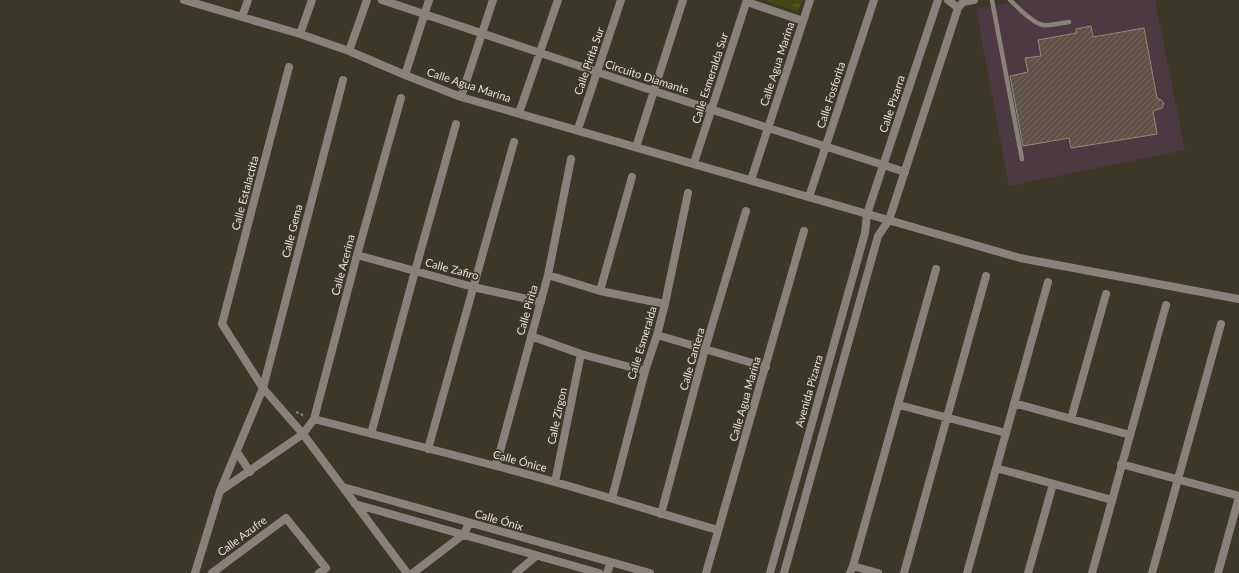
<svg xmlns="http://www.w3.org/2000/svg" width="1239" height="573" font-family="Lato,sans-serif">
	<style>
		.medical { fill: #4c3942 }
		.park { fill: url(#park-tufts) }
		.building { fill: url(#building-hatch); stroke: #97877a }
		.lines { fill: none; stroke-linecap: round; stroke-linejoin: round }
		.path { stroke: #827f70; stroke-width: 2; stroke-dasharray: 3 2; stroke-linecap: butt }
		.service { stroke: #88827b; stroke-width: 4.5 }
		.minor { stroke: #88827b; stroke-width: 8 }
		.tertiary { stroke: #88827b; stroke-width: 8 }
		.labels { text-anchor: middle; stroke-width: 3.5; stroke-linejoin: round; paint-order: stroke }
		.street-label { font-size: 11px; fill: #e6e3d9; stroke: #3c3827 }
	</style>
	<defs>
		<pattern id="park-tufts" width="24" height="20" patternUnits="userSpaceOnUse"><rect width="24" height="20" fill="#434814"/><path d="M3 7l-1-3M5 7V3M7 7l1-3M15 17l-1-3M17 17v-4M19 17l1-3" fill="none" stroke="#5e6236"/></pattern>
		<pattern id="building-hatch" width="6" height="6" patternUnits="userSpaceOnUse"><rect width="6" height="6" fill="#5f5145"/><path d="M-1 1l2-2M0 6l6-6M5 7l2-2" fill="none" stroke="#766a5f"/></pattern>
	</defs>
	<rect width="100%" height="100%" fill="#3c3827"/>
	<!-- medical -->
	<path class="medical" d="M1022,0H1155L1185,150L1009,186L976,9Z"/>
	<!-- park -->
	<path class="park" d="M763,0H802L798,12Z"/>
	<!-- building -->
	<path class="building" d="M1091,26L1093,37L1144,28L1157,98L1161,100L1164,103L1162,108L1153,111L1157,134L1071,148L1069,138L1023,146L1010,76L1028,72L1025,58L1041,56L1038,40L1076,33V29Z"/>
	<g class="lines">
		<!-- path -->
		<path class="path" d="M296,412L305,416"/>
		<!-- service -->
		<path class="service" d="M992,0L1022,159
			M1010,0C1017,7 1034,24 1043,25C1051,26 1061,23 1069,22"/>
		<!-- minor -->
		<path class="minor" d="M184,0L300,34L349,51L405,75L461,97L1020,258L1239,299
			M382,0L654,91L905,172
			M747,2L803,21
			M242,17L248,0
			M300,34L312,0
			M349,51L367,0
			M289,67L222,324L263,388L303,434L407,573
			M405,75L429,0
			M461,97L493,0
			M519,113L558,0
			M578,129L621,0
			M636,147L683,0
			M694,163L747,0
			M751,180L810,0
			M809,197L874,0
			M357,255L473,287L541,302
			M548,275L600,291L665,304
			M600,291L632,177
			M657,335L766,367
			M531,336L581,354L645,371
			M1014,403L1130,435
			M899,405L1006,433
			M314,419C375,435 436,450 496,466C571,485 644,509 718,530
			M1071,419L1106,294
			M371,434L415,271L456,124
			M428,449L514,142
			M237,452L250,472
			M1121,464L1239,496
			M496,466L548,275L571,159
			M996,468L1112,500
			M555,482L581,354
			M343,487L650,573
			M220,491L303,434L314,419L357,255L401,98
			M612,498L645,371L657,335L665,304L688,193
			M355,504L599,573
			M661,514L705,349L746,211
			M853,566L878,573
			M195,573L220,491L263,388L343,80
			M212,573L286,518L326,568L319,573
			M413,573L464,534L469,523
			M516,573L536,556
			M607,573L611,562
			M706,573L804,231
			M850,573L853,566L936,269
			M904,573L986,276
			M967,573L1048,282
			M1028,573L1053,484
			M1092,573L1166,305
			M1152,573L1221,324
			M1218,573L1239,497"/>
		<!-- tertiary -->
		<path class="tertiary" d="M948,0L958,8
			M770,573L865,233L867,214L938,0
			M784,573L878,236L889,220L958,8L963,2L974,0"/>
	</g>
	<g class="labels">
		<!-- street labels -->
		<g class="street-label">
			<text transform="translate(589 61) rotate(-71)" y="4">Calle Pirita Sur</text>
			<text transform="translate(777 64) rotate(-72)" y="4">Calle Agua Marina</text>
			<text transform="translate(647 77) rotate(18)" y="4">Circuito Diamante</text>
			<text transform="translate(710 78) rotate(-72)" y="4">Calle Esmeralda Sur</text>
			<text transform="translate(469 85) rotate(18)" y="4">Calle Agua Marina</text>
			<text transform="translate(831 95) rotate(-72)" y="4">Calle Fosforita</text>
			<text transform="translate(892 104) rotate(-72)" y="4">Calle Pizarra</text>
			<text transform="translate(245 193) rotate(-75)" y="4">Calle Estalactita</text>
			<text transform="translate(292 231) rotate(-76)" y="4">Calle Gema</text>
			<text transform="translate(343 265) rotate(-75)" y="4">Calle Acerina</text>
			<text transform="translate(452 269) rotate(15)" y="4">Calle Zafiro</text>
			<text transform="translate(527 310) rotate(-74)" y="4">Calle Pirita</text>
			<text transform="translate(642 343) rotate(-73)" y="4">Calle Esmeralda</text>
			<text transform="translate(692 359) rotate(-74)" y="4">Calle Cantera</text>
			<text transform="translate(809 391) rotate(-74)" y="4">Avenida Pizarra</text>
			<text transform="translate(745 399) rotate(-74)" y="4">Calle Agua Marina</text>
			<text transform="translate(557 416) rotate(-78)" y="4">Calle Zirgon</text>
			<text transform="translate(520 461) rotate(15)" y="4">Calle Ónice</text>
			<text transform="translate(499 520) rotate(16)" y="4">Calle Ónix</text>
			<text transform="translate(242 536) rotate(-37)" y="4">Calle Azufre</text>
		</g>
	</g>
</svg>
